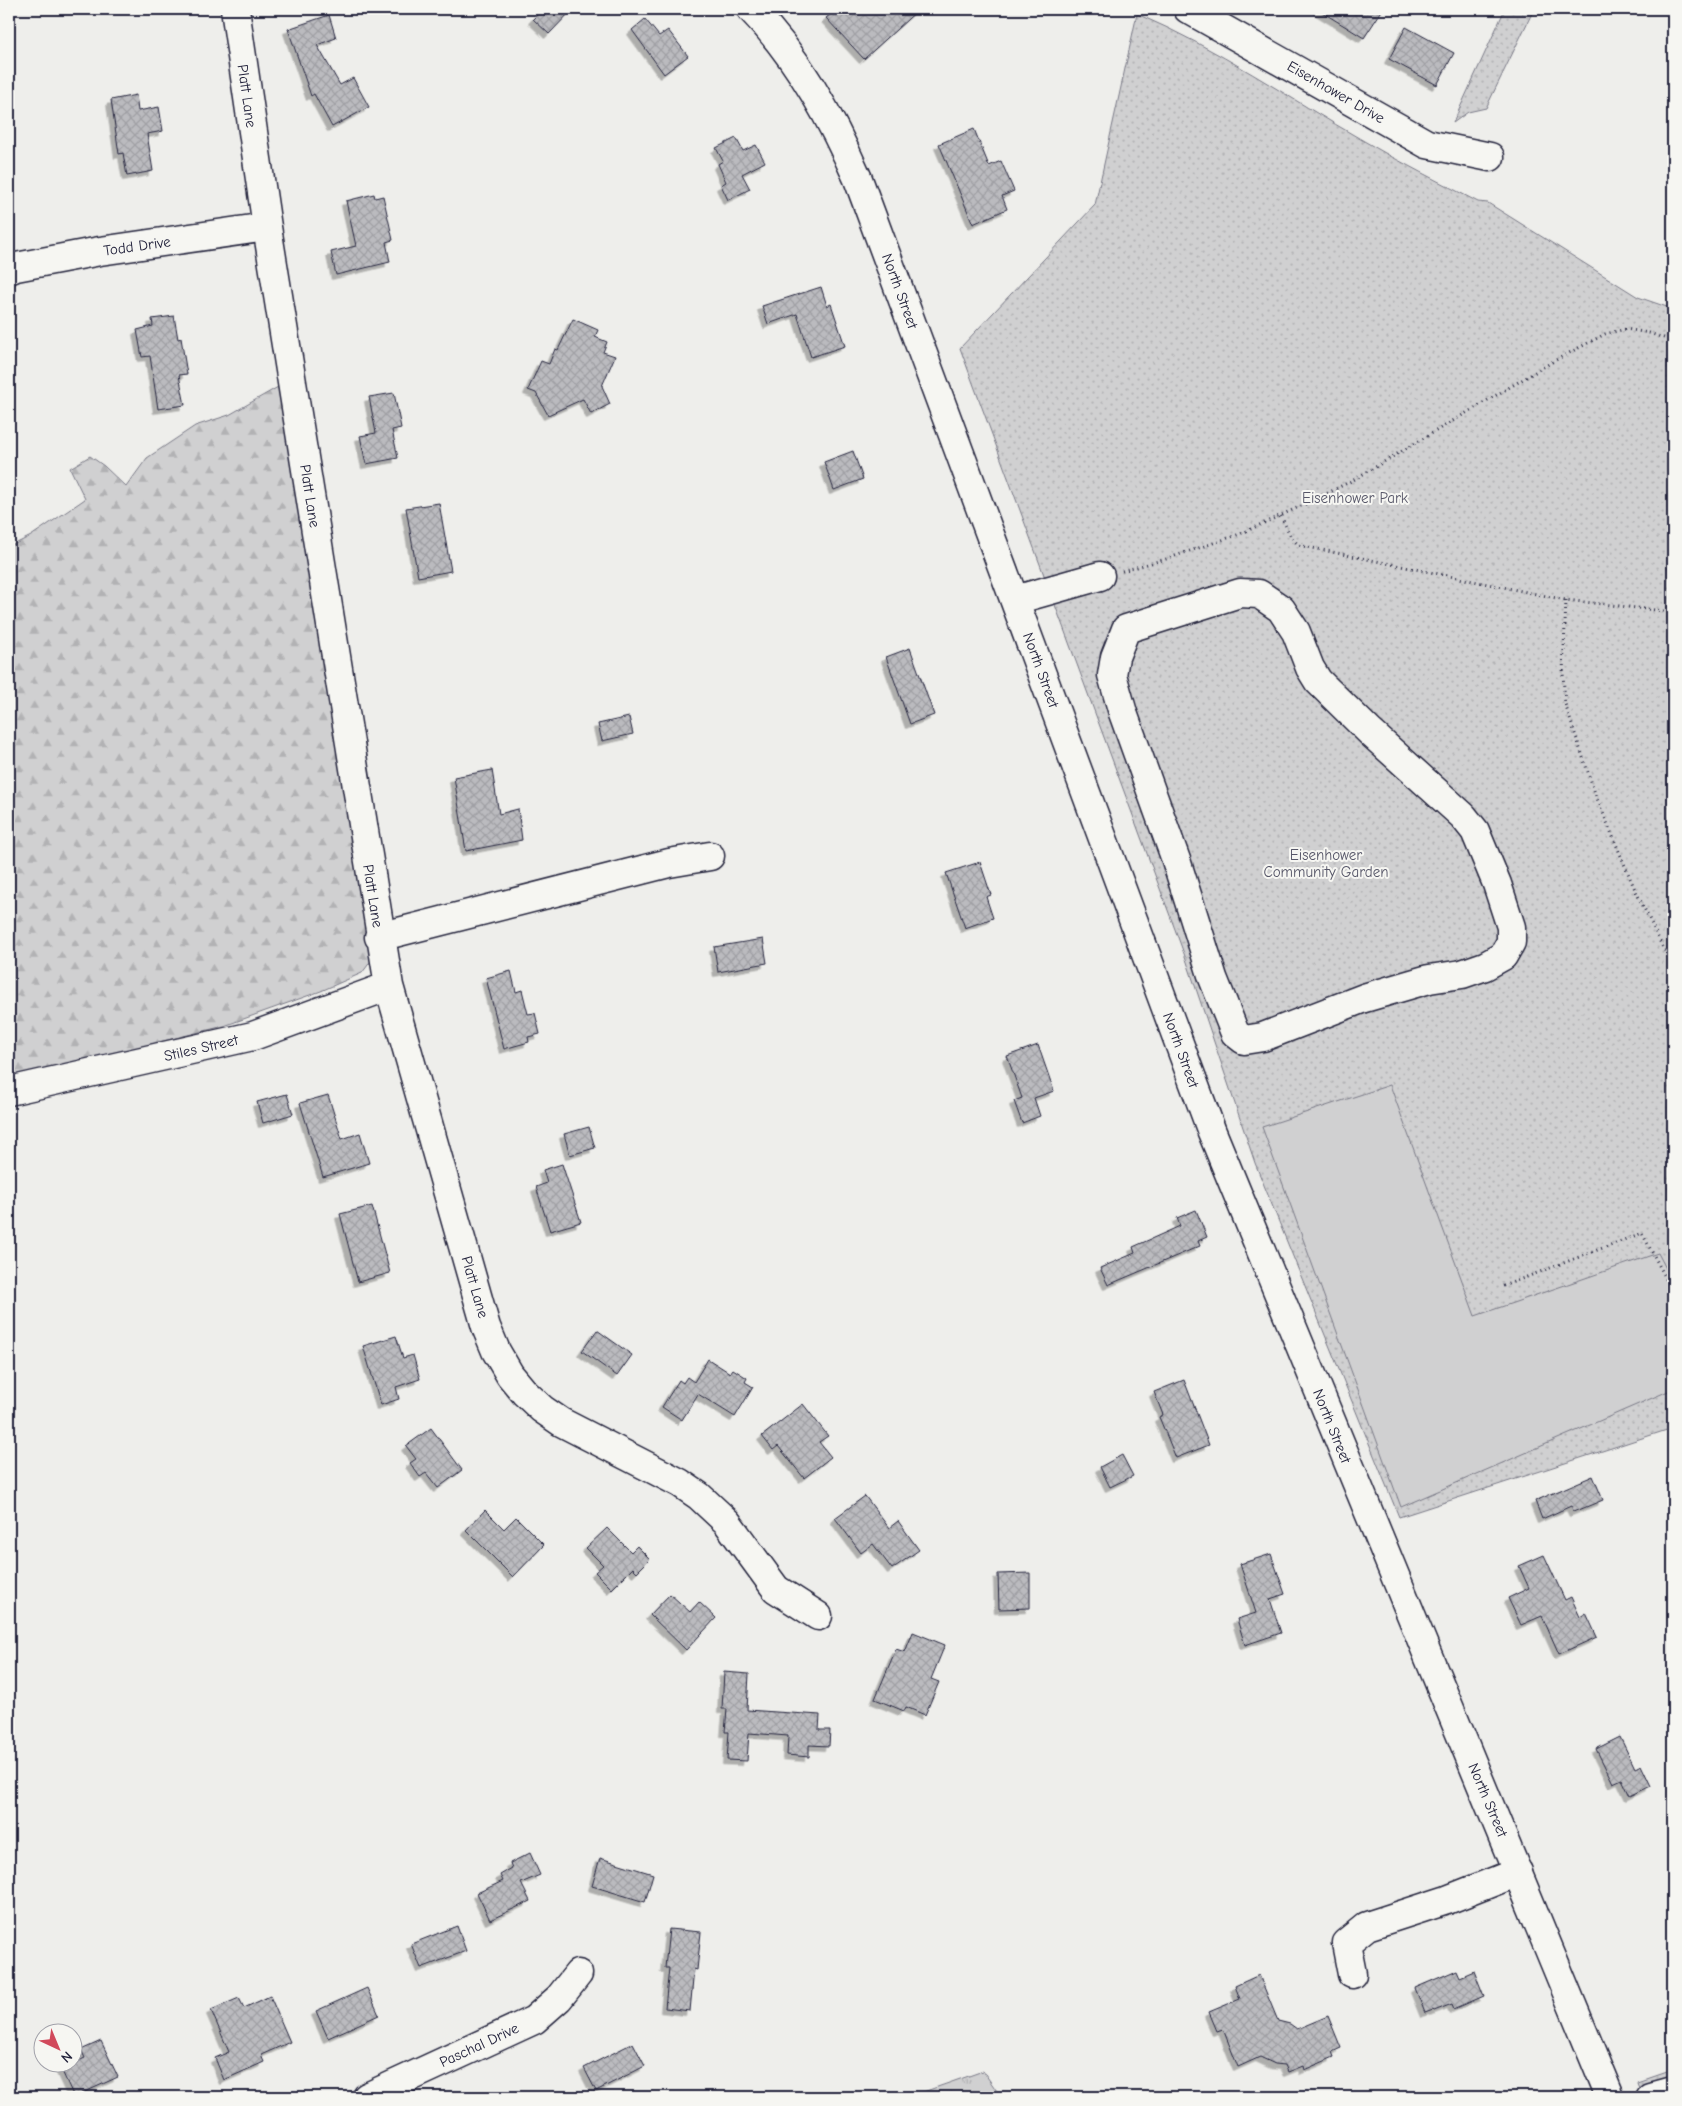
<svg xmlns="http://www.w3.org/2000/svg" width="1682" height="2106" font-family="'Comic Neue',sans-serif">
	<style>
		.grass { fill: url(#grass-tufts); stroke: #797986 }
		.forest { fill: url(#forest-firs); stroke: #797986 }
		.park { fill: url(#park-dots); stroke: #797986 }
		.pitch { fill: #d0d0d1; stroke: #797986 }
		.building { fill: url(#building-cross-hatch); stroke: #22223b; filter: url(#shadow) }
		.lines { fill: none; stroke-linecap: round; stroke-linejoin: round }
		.minor-casing { stroke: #22223b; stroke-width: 31 }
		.major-casing { stroke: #22223b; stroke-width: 31 }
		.path { stroke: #22223b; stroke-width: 3; stroke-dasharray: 1 4; stroke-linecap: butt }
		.minor { stroke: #f6f6f2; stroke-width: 28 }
		.major { stroke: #f6f6f2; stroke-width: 28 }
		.labels { text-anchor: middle; stroke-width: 4; stroke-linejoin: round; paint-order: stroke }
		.street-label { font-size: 15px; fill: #22223b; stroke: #f6f6f2 }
		.park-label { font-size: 15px; fill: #565668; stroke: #f6f6f2 }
	</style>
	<defs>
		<pattern id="grass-tufts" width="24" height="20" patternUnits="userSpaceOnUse" patternTransform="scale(1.25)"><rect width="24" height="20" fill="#d0d0d1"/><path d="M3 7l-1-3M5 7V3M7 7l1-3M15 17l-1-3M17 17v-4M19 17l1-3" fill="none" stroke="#b2b2b4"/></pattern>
		<pattern id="forest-firs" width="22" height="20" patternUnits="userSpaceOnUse" patternTransform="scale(1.25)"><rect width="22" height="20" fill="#d0d0d1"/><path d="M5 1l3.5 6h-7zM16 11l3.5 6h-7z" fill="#b2b2b4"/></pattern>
		<pattern id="park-dots" width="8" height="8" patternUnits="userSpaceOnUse" patternTransform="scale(1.25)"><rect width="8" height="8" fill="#d0d0d1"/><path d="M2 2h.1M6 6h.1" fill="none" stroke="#b2b2b4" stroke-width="1.8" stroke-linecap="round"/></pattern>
		<pattern id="building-cross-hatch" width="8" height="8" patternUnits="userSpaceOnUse" patternTransform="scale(1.25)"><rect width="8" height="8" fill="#bbbbbf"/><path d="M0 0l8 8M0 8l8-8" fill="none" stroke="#a0a0a5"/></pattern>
		<filter id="shadow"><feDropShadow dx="-4.5" dy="4.5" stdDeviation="0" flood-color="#0004"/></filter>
	</defs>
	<rect width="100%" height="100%" fill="#eeeeeb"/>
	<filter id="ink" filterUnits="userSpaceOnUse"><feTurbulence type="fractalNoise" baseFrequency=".02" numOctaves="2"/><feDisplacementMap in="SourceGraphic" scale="10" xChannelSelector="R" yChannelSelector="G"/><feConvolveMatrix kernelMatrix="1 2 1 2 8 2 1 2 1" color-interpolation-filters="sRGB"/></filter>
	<g filter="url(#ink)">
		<!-- grass -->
		<path class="grass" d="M983,2071L1001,2097H909Z"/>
		<!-- forest -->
		<path class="forest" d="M278,387L378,938L371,961L362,973L321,991L224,1026L23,1076L9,1078L12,1031L9,1019V547L31,536L85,499L70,468L90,456L104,466L126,487L147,458L195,426L229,415Z"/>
		<!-- park -->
		<path class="park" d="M1505,9H1534L1486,108L1468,112L1453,123Z
			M1137,14C1219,49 1287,97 1364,141C1401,163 1440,182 1478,202L1488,203L1638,297L1667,307L1673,305V1428L1399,1517L1255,1163L1186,959L960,348L1095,205Z
			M1673,2070V2097H1644L1638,2082Z"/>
		<!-- pitch -->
		<path class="pitch" d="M1390,1085L1475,1316L1658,1253L1673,1282V1389L1401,1507L1262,1127Z"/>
		<!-- building -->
		<path class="building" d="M543,9H573L549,34L533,19Z
			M837,9H919L864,59L826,18Z
			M1317,9H1383L1364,38Z
			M329,15L336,38L317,45L340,85L353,78L369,107L332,127L314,94L311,96L288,29Z
			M645,19L659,36L668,30L688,56L664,74L632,30Z
			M1406,27L1454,53L1437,85L1389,59Z
			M136,95L138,111L159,107L163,131L147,134L153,171L127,176L123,153L119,154L111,100Z
			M974,129L989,166L1001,161L1014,191L1002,196L1007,209L973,224L939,144Z
			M736,138L743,151L756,145L765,162L742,174L750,189L728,200L721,185L726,182L718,164L723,161L716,148Z
			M374,194L375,198L383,196L393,240L386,242L390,262L336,275L331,252L356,246L346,201Z
			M821,287L827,306L831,304L845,346L811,357L797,314L768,324L762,306Z
			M174,316L178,339L181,338L187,374L179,375L185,405L158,409L150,356L142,357L137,330L153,326L152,319Z
			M573,319L598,330L595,337L607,342L603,352L615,356L602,386L610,404L591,414L583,399L548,415L536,393L528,390L541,361L549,364L555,349L558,350Z
			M394,393L401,428L392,430L398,458L366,464L360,436L376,433L369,397Z
			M853,451L863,479L834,490L824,462Z
			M439,503L451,571L418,577L406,508Z
			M910,648L934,715L910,724L886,657Z
			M629,717L633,734L602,741L598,724Z
			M492,770L499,814L518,809L522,840L466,851L454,777Z
			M980,862L991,895L986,897L993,918L965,928L946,873Z
			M763,939L767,963L718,972L714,947Z
			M511,971L516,992L522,990L528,1014L535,1013L540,1034L528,1037L529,1042L504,1049L486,978Z
			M1038,1045L1054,1091L1034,1098L1040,1116L1022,1123L1014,1101L1022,1098L1007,1056Z
			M287,1094L293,1114L263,1123L257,1102Z
			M328,1095L342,1139L360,1133L369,1163L323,1177L300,1103Z
			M589,1127L595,1148L570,1155L564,1134Z
			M562,1164L581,1222L550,1231L536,1187L547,1183L543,1170Z
			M372,1206L390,1273L358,1282L340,1214Z
			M1196,1210L1207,1237L1198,1241L1200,1246L1108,1285L1100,1268L1135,1253L1133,1247L1180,1226L1177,1218Z
			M597,1330L632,1355L617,1376L582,1351Z
			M396,1336L403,1358L413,1355L420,1379L396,1387L399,1399L381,1405L363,1346Z
			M708,1359L730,1373L733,1369L747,1378L745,1382L753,1387L735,1417L698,1394L682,1420L662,1407L679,1380L683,1383L687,1377L694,1382Z
			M1184,1380L1209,1445L1176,1458L1159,1417L1163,1415L1154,1392Z
			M803,1404L828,1436L819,1442L831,1457L804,1478L778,1446L773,1450L762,1436Z
			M431,1428L462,1470L438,1488L426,1473L420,1477L410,1463L416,1459L406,1446Z
			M1122,1455L1133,1476L1110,1487L1100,1467Z
			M1593,1476L1603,1500L1574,1512L1571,1506L1542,1519L1535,1501Z
			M865,1496L889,1528L898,1521L919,1550L892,1569L873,1544L861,1553L835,1518Z
			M485,1510L504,1529L516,1517L544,1545L513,1577L466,1530Z
			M607,1528L631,1552L637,1546L650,1559L637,1572L633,1568L612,1589L595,1572L603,1565L586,1548Z
			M1271,1554L1285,1594L1270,1599L1281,1633L1245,1645L1237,1619L1256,1613L1240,1564Z
			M1544,1555L1565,1600L1571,1597L1580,1617L1586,1613L1597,1637L1559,1654L1542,1616L1521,1625L1508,1598L1529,1588L1519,1566Z
			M1030,1573V1608L999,1609L998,1574Z
			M670,1594L690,1612L699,1602L716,1618L686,1650L650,1615Z
			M913,1632L945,1645L931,1679L939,1682L925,1715L906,1707L904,1711L875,1699L896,1649L905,1652Z
			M724,1672L749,1674L747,1710L820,1715L819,1730H830L829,1746L809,1745V1757L787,1755L788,1736L749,1733L747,1761L727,1760L729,1732H725L727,1709H722Z
			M1620,1737L1635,1768L1641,1765L1651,1786L1630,1796L1622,1779L1613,1783L1596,1749Z
			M530,1853L540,1875L521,1883L530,1901L490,1920L477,1893L503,1881L500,1875L512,1868L510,1863Z
			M600,1858L653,1874L645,1902L592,1886Z
			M457,1926L466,1951L421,1968L411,1944Z
			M669,1929L701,1932L697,1970L694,1969L690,2011L665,2008L669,1968H665Z
			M1457,1970L1460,1977L1474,1971L1484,1996L1454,2009L1452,2004L1434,2011L1433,2010L1425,2013L1415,1988Z
			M1259,1975L1278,2021L1290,2024L1297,2029L1328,2016L1341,2048L1332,2052L1334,2057L1304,2070L1303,2066L1288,2072L1285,2065L1275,2064L1260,2057L1238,2067L1223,2029L1217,2031L1209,2012L1240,1999L1235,1986Z
			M367,1988L379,2015L328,2038L316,2011Z
			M270,1996L290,2042L261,2055L264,2062L224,2080L215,2058L229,2052L211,2010L239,1998L244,2008Z
			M101,2041L118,2077L74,2097L61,2069L85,2058L81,2050Z
			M633,2043L645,2066L596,2091L584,2068Z"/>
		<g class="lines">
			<defs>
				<path id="minor" d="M235,9L267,227L389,986L486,1327L496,1351L510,1375L525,1393L542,1409L561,1422L680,1483L699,1496L727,1522L776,1589L818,1616
					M1188,9L1427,144L1490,157
					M9,270L16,267L100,251L267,227
					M1240,593L1259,594L1281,609L1296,632L1310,668L1318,681L1371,733L1463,816L1475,831L1497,884L1511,927V942L1503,956L1485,966L1462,974L1429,979L1364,998L1263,1037L1244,1040L1235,1033L1213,978L1176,860L1123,713L1112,675L1115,657L1126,629Z
					M1015,600L1100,576
					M379,937L669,863L710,856
					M9,1091L253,1036L389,986
					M1352,1974L1346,1943L1367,1926L1447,1900L1518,1872
					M367,2097L534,2020L559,1998L578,1974
					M1651,2097L1673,2091"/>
				<path id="major" d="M751,9C798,57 831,117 858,179L1212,1132L1610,2097"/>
			</defs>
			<!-- minor casing -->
			<use href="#minor" class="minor-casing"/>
			<!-- major casing -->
			<use href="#major" class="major-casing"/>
			<!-- path -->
			<path class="path" d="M1281,516L1290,535L1298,545L1566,600L1673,612
				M1122,571L1166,559L1240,534L1312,501L1355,479L1552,362L1605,334L1626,329L1649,333L1673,341
				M1566,600L1563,673L1565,704L1596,796L1633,885L1664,950L1673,958
				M1503,1286L1642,1233L1673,1292"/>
			<!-- minor -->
			<use href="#minor" class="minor"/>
			<!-- major -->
			<use href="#major" class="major"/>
		</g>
	</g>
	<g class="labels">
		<!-- street labels -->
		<g class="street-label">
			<text transform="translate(1336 92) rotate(30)" y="5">Eisenhower Drive</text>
			<text transform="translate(247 96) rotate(82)" y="5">Platt Lane</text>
			<text transform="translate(137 246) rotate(-8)" y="5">Todd Drive</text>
			<text transform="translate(900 291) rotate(70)" y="5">North Street</text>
			<text transform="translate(310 496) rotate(81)" y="5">Platt Lane</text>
			<text transform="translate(1041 670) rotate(70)" y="5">North Street</text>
			<text transform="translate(373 896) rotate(81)" y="5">Platt Lane</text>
			<text transform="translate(201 1048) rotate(-13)" y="5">Stiles Street</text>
			<text transform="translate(1181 1050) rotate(70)" y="5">North Street</text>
			<text transform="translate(475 1287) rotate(74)" y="5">Platt Lane</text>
			<text transform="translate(1332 1426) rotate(68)" y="5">North Street</text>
			<text transform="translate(1488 1800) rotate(67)" y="5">North Street</text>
			<text transform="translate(479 2045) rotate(-25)" y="5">Paschal Drive</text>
		</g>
		<!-- park labels -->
		<g class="park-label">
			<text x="1355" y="503">Eisenhower Park</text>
			<text x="1326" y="860">Eisenhower<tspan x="1326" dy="17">Community Garden</tspan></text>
		</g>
	</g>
	<!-- margin -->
	<rect width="1682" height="2106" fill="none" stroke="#f6f6f2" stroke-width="30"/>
	<rect x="15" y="15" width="1652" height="2076" fill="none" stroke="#22223b" stroke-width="2" filter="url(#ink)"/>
	<!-- north arrow -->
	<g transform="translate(58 2048) rotate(136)"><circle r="24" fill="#f6f6f2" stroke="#a1a1a9"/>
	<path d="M0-4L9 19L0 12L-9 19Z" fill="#d1495b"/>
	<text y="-8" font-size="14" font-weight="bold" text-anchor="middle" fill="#22223b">N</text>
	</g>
</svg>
